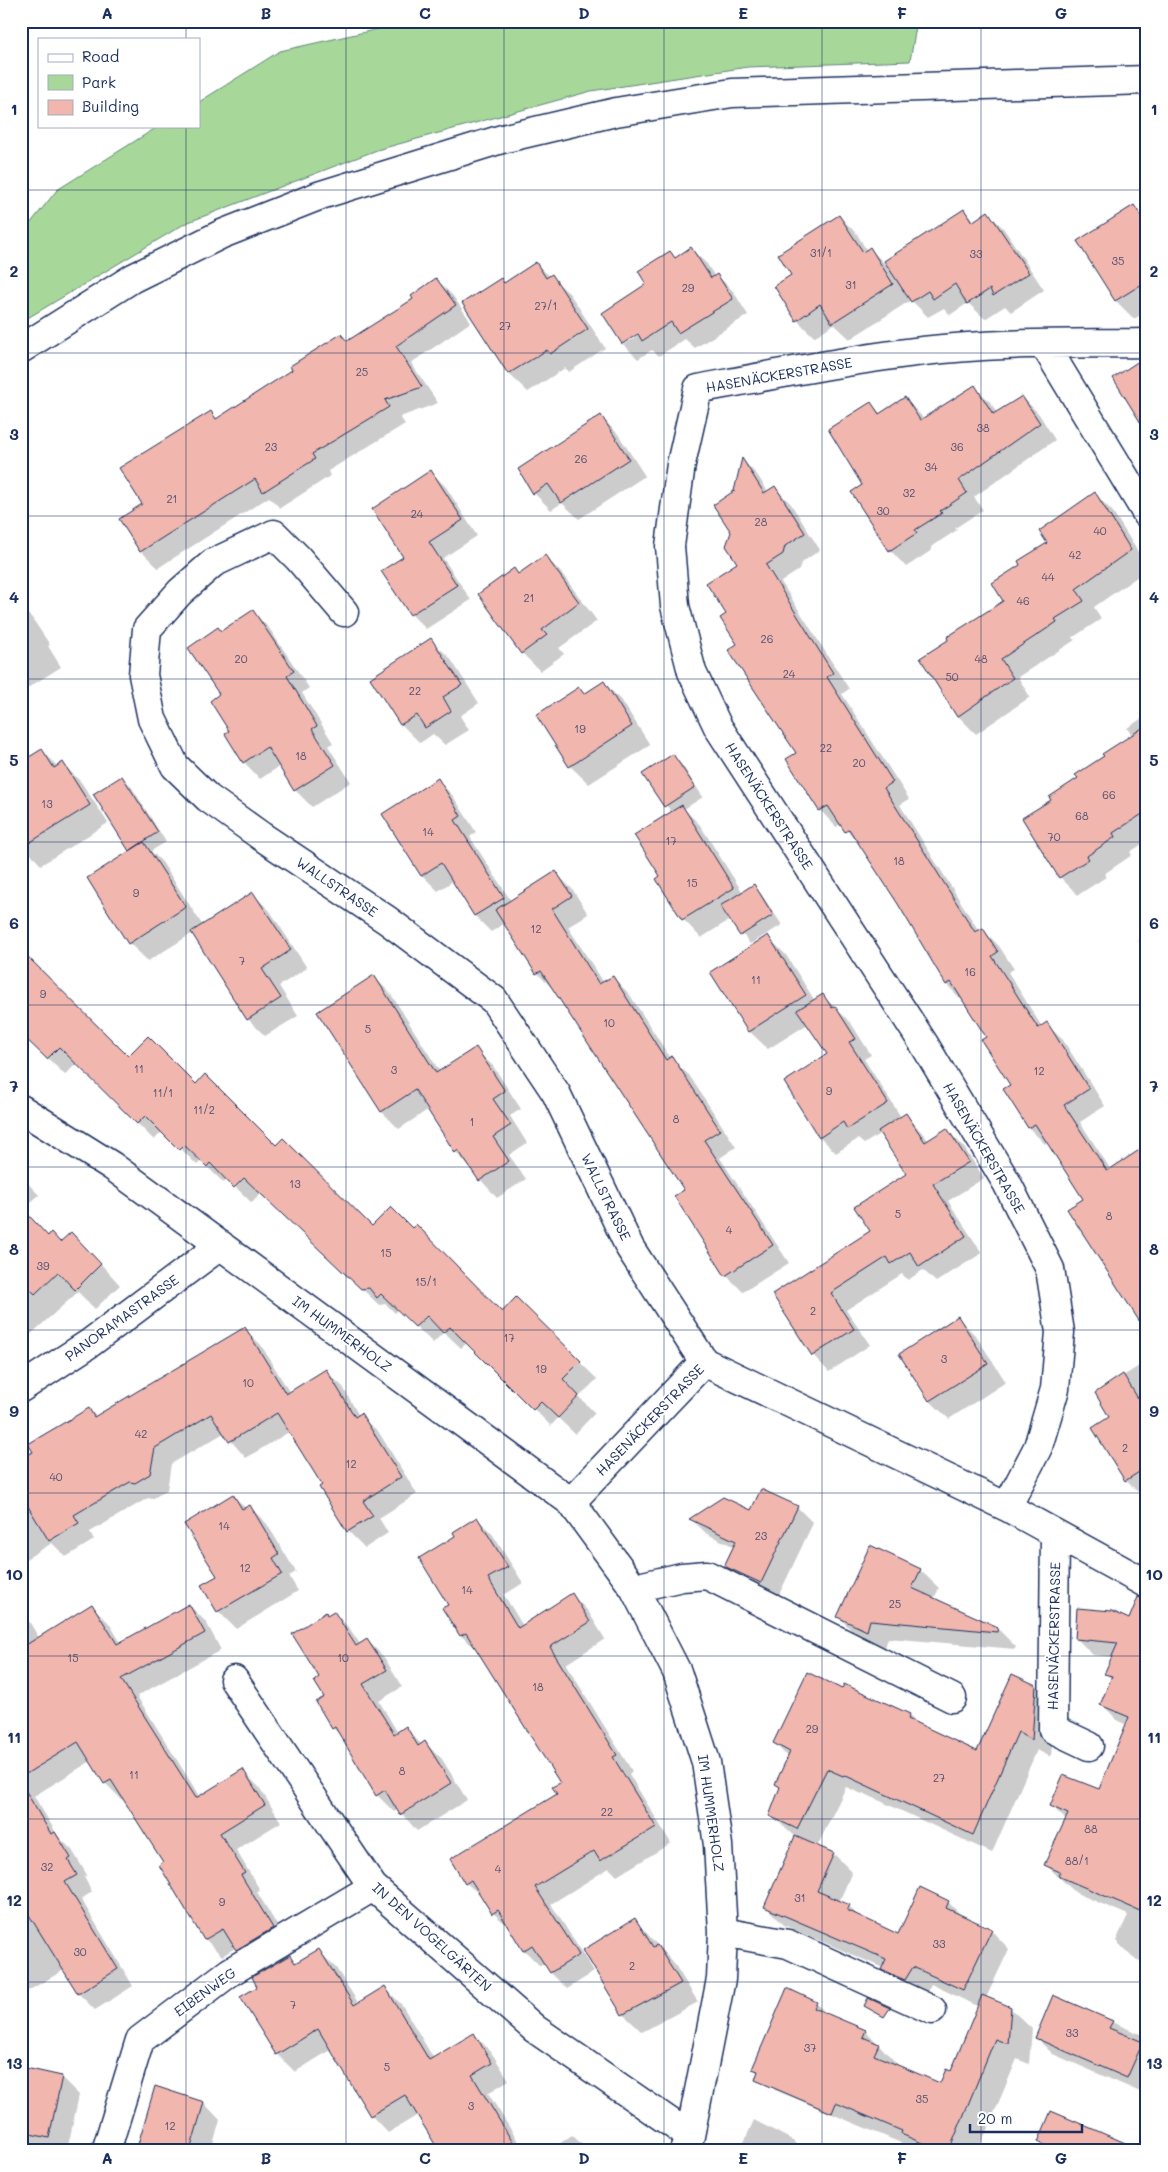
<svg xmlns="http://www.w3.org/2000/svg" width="1168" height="2172" font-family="Mali,sans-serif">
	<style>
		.green { fill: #a7d899; stroke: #61847c }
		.shadow { fill: #0003; fill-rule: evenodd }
		.building { fill: #f1b6ad; stroke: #1b2f5e }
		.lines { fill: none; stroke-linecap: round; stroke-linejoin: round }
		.minor-casing { stroke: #1b2f5e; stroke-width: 31 }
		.major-casing { stroke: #1b2f5e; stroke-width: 31 }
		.minor { stroke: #fff; stroke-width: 28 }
		.major { stroke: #fff; stroke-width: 28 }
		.grid { fill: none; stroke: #1b2f5e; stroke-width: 1; stroke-opacity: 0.55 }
		.labels { text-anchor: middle; stroke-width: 4; stroke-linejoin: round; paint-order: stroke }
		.number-label { font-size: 11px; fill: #505172 }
		.street-label { font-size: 14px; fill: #1b2f5e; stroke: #fff }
		.neatline { fill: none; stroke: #1b2f5e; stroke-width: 2 }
		.grid-label { font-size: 16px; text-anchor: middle; font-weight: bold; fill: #1b2f5e }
	</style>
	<rect width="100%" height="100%" fill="#fff"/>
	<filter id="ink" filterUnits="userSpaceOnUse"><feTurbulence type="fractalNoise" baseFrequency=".02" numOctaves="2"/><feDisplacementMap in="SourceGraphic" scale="10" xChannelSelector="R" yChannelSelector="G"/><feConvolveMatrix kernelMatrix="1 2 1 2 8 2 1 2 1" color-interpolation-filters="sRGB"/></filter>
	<g filter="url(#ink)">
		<!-- green -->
		<path class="green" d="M414,21H917L910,61L748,67L591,91L377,150L186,223L21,322V235L57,190L159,126H199V102L280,51Z"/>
		<!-- shadow -->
		<path class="shadow" d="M1134,207L1147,219V311L1134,319L1116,301L1078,242Z
			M963,210L975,221L988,213L1004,229L1044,290L1011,312L1005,306L985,319L968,303L950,315L944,308L928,317L911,300L850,339L834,324L814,337L797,320L793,276L839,216L857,234L867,251L870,249L890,269Z
			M691,249L707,264L715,277L717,275L733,291L748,315L695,348L685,339L659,356L652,350L638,359L622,343L648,284L670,253L676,259ZM642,330L643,332L625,344V341Z
			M536,264L570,294L605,348L569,372L565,368L528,392L509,374L464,303L504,284Z
			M436,279L453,296L471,322L411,363L438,403L400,417L405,424L328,471L330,476L280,508L269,497L158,568L141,551L121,519L144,505L211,413L217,419L415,300Z
			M975,387L991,403L997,413L1022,397L1039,414L1055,440L974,497L983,510L955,528L957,530L931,547L932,550L906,567L890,550L864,485L871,403L881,414L905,398L924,419Z
			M601,417L618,434L645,476L579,519L562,503L551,510L534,493Z
			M743,460L758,476L768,492L775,488L791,504L820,550L801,563L799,570L781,582L849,689L842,694L909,799L900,805L979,931L982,929L999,946L1014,969L1008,972L1042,1027L1046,1024L1063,1040L1105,1106L1080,1122L1111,1170L1085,1199L1048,1142L1045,1144L1029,1128L1011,1085L987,1037L963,1001L947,985L899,903L863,848L841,824L836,827L820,810L798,753L738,645L728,615L739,563L732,532L735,492Z
			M431,472L446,487L477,536L443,558L471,600L426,629L411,614L405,557Z
			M1094,493L1113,512L1147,566V570L1094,607L1101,619L1072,638L1075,640L1018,677L1030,697L976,734L958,716L922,658L1005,601L1022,565L1049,543Z
			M545,556L563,575L597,621L559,648L564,654L540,671L522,653L514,570L519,575Z
			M21,607L32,618L50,645L48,646L61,667L21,692Z
			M252,611L269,628L309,688L302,693L333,743L328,746L351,782L312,807L295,790L280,766L260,779L244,762L231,731L221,695V632Z
			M431,640L450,658L479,703L460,716L469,730L445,745L433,734L420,743L401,724L372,679Z
			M604,683L622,701L650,745L589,784L570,766L585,695Z
			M1147,715V841L1130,852L1132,855L1104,874L1106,877L1078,895L1060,877L1053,800L1079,779L1077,775L1132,736L1127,728Z
			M42,750L58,767L63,764L81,782L108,823L41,865L23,846Z
			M673,756L682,765L703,797L684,809L700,825L743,893L753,886L762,895L782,925L750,944L731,919L701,938L683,919L662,876L672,813L644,775Z
			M122,777L131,786L166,842L151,851L162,862L203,926L253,894L270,911L307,968L279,986L298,1016L265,1036L248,1019L193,933L148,961L129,943L131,852L94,795Z
			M437,780L453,796L476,832L470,837L511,901L556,873L573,890L588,914L568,927L604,983L613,977L630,995L671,1059L689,1075L736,1147L720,1158L789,1263L743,1292L726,1275L686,1190L554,990L537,973L505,923L491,932L475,916L453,881L438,891L422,875Z
			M1147,934V953L1138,940Z
			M768,937L786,955L815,1001L823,996L851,1023L871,1055L864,1059L901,1117L906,1114L929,1141L947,1130L963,1146L984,1178L948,1201L982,1253L936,1282L923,1270L908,1280L902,1274L846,1310L870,1345L829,1372L813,1355L774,1295L872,1231L908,1174L881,1133L864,1144L858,1139L836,1153L820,1137L786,1082L829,1054L808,1024L768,1049L749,1031L712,972Z
			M374,977L391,994L440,1072L475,1049L493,1066L521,1109L510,1116L527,1143L509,1155L526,1179L497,1198L456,1152L429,1109L399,1129L382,1112Z
			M21,1032L128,1058L196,1085L276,1146L372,1228L502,1313L516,1299L597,1379L579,1397L595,1413L575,1434L558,1418L551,1426L467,1343L461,1348L444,1332L433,1343L398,1309L395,1313L386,1304L379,1305L261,1193L252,1203L227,1179L224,1183L201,1161L197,1165L163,1131L154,1140L77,1063L65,1075Z
			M21,1176L39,1195L23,1209L49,1237L60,1244L91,1253L120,1285L95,1309L78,1292L21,1343Z
			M958,1318L976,1336L1006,1382L949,1419L930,1401L901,1354Z
			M244,1328L261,1345L290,1393L326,1371L343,1387L359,1416L378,1431L417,1494L379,1518L388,1533L365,1548L348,1531L324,1486L289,1432L246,1458L224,1433L171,1464L167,1490L152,1499L148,1498L90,1532L94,1540L66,1557L52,1543L21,1562V1459L88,1409L97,1417Z
			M1147,1361V1494L1143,1497L1126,1480L1093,1428L1111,1417L1096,1393Z
			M233,1495L246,1509L250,1507L267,1524L296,1572L289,1576L298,1591L236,1629L218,1611V1576Z
			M797,1507L813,1523L777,1599L742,1582L726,1566L735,1547L707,1534L691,1519Z
			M477,1518L493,1535L523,1583L504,1595L523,1626L572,1595L588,1611L605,1639L566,1664L632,1771L629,1774L671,1843L617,1876L609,1868L551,1904L594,1972L567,1989L551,1973L545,1963L540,1966L524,1950L510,1928L493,1913L484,1898L466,1883L558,1794L562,1783L479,1651L461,1636L444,1608L449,1605L457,1536Z
			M920,1570L939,1588L934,1599L997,1628L1016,1647L1015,1649L888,1638L885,1648L856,1635L838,1616Z
			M189,1605L206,1622L221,1650L137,1696L200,1797L243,1771L259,1787L281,1822L236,1850L260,1890L257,1892L289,1945L253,1966L235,1948L222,1956L205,1939L165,1863L125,1798L122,1800L105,1783L91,1761L34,1796L58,1836L72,1850L87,1875L84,1877L92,1892L81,1899L133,1986L95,2010L78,1993L64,1970L21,1995V1608L39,1638L92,1606L109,1623L121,1643Z
			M334,1612L350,1629L360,1644L367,1640L384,1657L402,1687L379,1701L398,1733L405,1728L422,1745L425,1743L442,1759L467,1800L417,1831L398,1809L394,1812L377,1795L342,1737L333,1728L321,1678L328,1616Z
			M1147,1628V1964L1133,1958L1116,1941L1128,1915L1076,1893L1046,1865L1066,1820L1051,1805L1099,1791L1127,1725L1118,1721L1102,1704L1112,1680L1106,1673L1113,1657L1093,1655L1076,1638Z
			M845,1685L910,1716L920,1726L978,1753L1036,1686L1055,1705L1051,1757L1037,1750L992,1853L863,1793L862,1794L846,1787L817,1847L834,1854L852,1872L839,1902L849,1906L860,1918L899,1935L948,1902L964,1918L991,1930L1009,1949L986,1998L1010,2008L1032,2029L1029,2064L1017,2059L978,2151H920L775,2090L754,2069L816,2003L828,2015L866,2031L899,2066L941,2085L951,2073L979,2007L931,1984L924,1998L901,1988L883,1968L784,1925L765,1906L796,1837L771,1815L781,1788L776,1784L789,1758L774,1743L843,1690Z
			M635,1920L675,1965L698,2002L642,2032L623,2014Z
			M319,1951L336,1968L359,2004L385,1988L402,2005L434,2059L474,2034L491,2052L509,2080L488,2093L524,2151H441L418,2115L388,2133L371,2115L332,2049L295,2072L277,2054L242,1997L259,1987L290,1956L297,1964Z
			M1053,1997L1147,2037V2095L1053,2054L1036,2038Z
			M21,2069L61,2077L79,2095L67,2151H21Z
			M204,2103L220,2120L211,2151H137Z
			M754,2120L792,2140L803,2151H740Z
			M572,2135L589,2151H549Z
			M1039,2142L1136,2151H1048Z"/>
		<!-- building -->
		<path class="building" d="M1134,205L1147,225V281L1115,301L1077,241Z
			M964,209L972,222L988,211L1029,273L993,296L990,289L967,304L955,284L933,299L928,291L911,302L884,261Z
			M839,215L863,252L870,247L893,284L832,323L820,304L796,321L774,286L791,275L778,254Z
			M691,247L711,278L717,274L733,299L678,333L671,322L642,341L638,334L622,344L602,313L646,284L638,271L670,251L675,258Z
			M536,262L546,278L552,274L588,329L550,354L547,350L508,374L462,303L501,278L504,283Z
			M436,278L456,305L396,346L422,387L385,400L389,407L312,454L315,459L263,492L255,479L140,552L119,519L142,504L119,468L211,411L216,419L292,370L290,366L341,334L347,341L413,299L411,296Z
			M1142,359H1147V433L1113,378Z
			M975,385L993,414L1022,396L1040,423L959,480L967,493L940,511L942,513L915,530L917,533L889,551L851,492L862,485L828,429L871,402L879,414L905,397L920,420Z
			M601,415L629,459L561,503L548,484L533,494L518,469Z
			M742,458L764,493L775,486L805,533L785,546L783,554L766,565L833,673L827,677L893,782L884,788L975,932L983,928L998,952L992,956L1038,1028L1047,1022L1089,1089L1064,1105L1107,1171L1147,1145V1333L1067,1209L1083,1199L1035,1124L1028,1128L1003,1089L1010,1085L981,1040L986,1037L951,982L946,985L898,904L849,829L845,832L828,806L819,811L786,759L796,753L728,650L737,644L720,618L726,614L706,583L737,563L726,546L731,532L713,505L734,491Z
			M431,470L463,520L429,542L457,585L410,615L381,571L403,557L372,509Z
			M1095,492L1131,550L1076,589L1084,601L1055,619L1057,622L1001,659L1013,678L957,717L920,658L948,640L947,637L1003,601L992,583L1020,565L1018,561L1047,543L1039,531Z
			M545,555L579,602L542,630L547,635L521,654L478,594L514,568L518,574Z
			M253,610L294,671L287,676L317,726L312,729L335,765L294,791L267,747L243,763L225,734L229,731L210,701L219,694L188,648L218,627L221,631Z
			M431,638L462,685L443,697L451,711L425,728L417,715L400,725L370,678Z
			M604,681L632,726L569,767L536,715L579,687L584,694Z
			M1147,725V811L1113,833L1115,837L1087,856L1089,859L1059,878L1022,818L1051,800L1049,797L1078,778L1075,775L1104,756L1102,754Z
			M42,749L54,768L63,762L90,805L21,848V762Z
			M673,754L695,787L664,807L642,774Z
			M122,776L158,832L129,851L93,794Z
			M438,778L461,816L455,820L504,898L474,916L441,863L421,876L382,814Z
			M682,805L734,888L682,920L656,879L660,876L634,835Z
			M144,842L186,907L128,944L87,878Z
			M556,871L572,896L552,909L599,984L613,976L666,1060L672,1056L720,1130L704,1140L773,1245L725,1276L674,1196L684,1190L541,971L536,974L495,910Z
			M754,884L773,915L740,936L720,906Z
			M253,892L291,950L262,969L281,998L247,1020L191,932Z
			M768,935L806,995L748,1032L710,972Z
			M21,950L128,1056L148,1036L196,1084L205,1074L276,1145L283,1138L372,1226L391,1207L412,1228L416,1224L502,1312L516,1297L581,1361L563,1379L579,1396L558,1418L541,1402L533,1410L450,1327L443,1333L427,1316L415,1327L381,1294L377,1298L369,1288L361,1289L244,1178L234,1188L210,1163L207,1167L184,1145L179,1150L145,1116L137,1124L59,1047L47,1059L21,1034Z
			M374,975L436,1073L476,1047L505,1091L493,1099L511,1125L493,1137L509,1161L479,1181L458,1150L455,1153L415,1090L381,1112L317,1012Z
			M823,994L832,1008L835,1006L856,1039L849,1042L888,1103L847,1129L843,1122L819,1138L784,1082L827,1054L797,1010Z
			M906,1113L925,1142L947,1128L969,1162L933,1184L966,1236L919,1267L910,1252L891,1264L887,1257L831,1293L854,1329L812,1356L772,1294L870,1231L854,1207L906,1174L878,1131Z
			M21,1207L48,1236L51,1232L60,1242L71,1232L101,1264L75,1290L58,1272L35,1294L21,1280Z
			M958,1316L988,1364L929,1401L899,1354Z
			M245,1327L286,1394L326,1369L355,1417L361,1413L401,1477L363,1501L373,1516L347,1532L319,1487L322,1485L277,1413L229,1442L211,1414L155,1448L150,1474L135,1483L130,1482L74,1515L79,1523L49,1541L21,1495V1459L33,1452L28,1444L89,1408L94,1417Z
			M1123,1374L1147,1413V1467L1125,1481L1092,1428L1109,1417L1095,1393Z
			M761,1489L798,1506L761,1583L724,1566L736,1541L689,1519L723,1497L751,1510Z
			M233,1494L242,1509L250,1505L279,1554L273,1558L282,1574L217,1612L201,1585L217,1576L184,1524Z
			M477,1517L508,1567L488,1578L518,1628L572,1593L590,1622L550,1647L617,1755L613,1757L656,1827L600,1861L594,1851L535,1887L579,1955L550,1973L532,1945L523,1951L498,1910L492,1914L471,1880L465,1884L450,1859L557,1794L552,1787L560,1783L466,1633L460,1636L442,1608L448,1605L419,1558L455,1536L453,1532Z
			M870,1545L921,1569L912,1588L998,1627L997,1632L870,1620L867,1631L837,1617Z
			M1138,1597L1147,1600V1914L1058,1876L1060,1872L1044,1865L1068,1814L1050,1806L1063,1775L1099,1789L1129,1717L1100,1705L1112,1676L1104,1674L1118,1643L1075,1639L1077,1608L1112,1611L1129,1619Z
			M92,1604L117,1644L189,1604L205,1633L121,1679L196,1798L243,1769L265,1805L220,1833L245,1873L241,1875L273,1928L236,1950L223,1929L204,1940L159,1865L163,1862L111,1780L104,1784L78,1742L21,1777V1648Z
			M334,1611L356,1646L367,1639L387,1670L363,1684L394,1734L406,1726L418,1746L425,1741L451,1783L400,1815L385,1790L376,1796L335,1727L332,1729L316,1702L324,1697L314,1681L319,1677L292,1634L326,1612L327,1615Z
			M807,1672L842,1689L844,1684L910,1714L908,1719L977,1751L1012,1674L1036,1685L1032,1740L1018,1732L973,1835L844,1775L843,1776L827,1769L797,1829L769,1816L780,1787L775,1784L790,1752L773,1743Z
			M21,1783L51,1834L55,1832L71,1858L68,1860L77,1875L65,1882L118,1969L78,1994L21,1902Z
			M795,1836L834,1853L817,1891L850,1905L847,1910L898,1934L920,1887L949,1901L946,1908L992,1929L963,1990L913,1967L905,1980L881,1970L886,1959L764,1907Z
			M635,1918L653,1947L657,1945L681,1983L622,2015L583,1950Z
			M319,1949L354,2005L385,1986L429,2060L474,2033L492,2063L472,2075L518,2151H439L405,2095L370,2116L318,2029L276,2055L240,1997L257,1987L252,1977L290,1955L295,1963Z
			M787,1988L817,2002L814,2008L866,2030L863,2037L879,2044L874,2055L940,2083L946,2069L951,2071L982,1995L1011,2007L1008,2044L995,2039L949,2151H941L901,2134L902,2131L836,2103L832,2113L755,2080L758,2071L752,2069Z
			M1053,1995L1113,2021L1109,2028L1143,2042L1127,2078L1035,2038Z
			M868,1998L890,2008L884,2017L864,2006Z
			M21,2067L62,2076L49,2138L21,2132Z
			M155,2086L204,2102L190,2151H136Z
			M1051,2111L1144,2151H1058L1038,2142Z"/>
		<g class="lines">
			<defs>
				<path id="minor" d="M1044,344L1147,514
					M344,612L298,558L274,534L213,563L180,592L147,629L143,675L152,719L175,766L208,798L261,836L387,920L494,1000L556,1093L630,1248L704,1362
					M21,1109L112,1166L571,1502L634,1588L677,1672L706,1762L718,1845L723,1932L721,1979L690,2136L684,2151
					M704,1362L1007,1507L1147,1584
					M21,1388L90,1343L221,1245
					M571,1502L704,1362
					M1007,1507L1038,1447L1055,1389L1060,1332L1050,1269L1007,1183L924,1044L718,727L692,672L675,606L670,546L681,464L698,389C772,375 847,360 923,351C997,342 1072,344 1147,343
					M1055,1534L1053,1729L1089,1746
					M634,1588L682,1577L707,1575L952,1698
					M234,1680L373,1887L535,2029L690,2136
					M723,1932L788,1944L932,2010
					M106,2151L140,2040L230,1972L373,1887"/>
				<path id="major" d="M21,349L133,278L222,234L321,195L502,139L616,112L732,93L1147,80"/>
			</defs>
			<!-- minor casing -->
			<use href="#minor" class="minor-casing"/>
			<!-- major casing -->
			<use href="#major" class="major-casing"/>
			<!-- minor -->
			<use href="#minor" class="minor"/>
			<!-- major -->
			<use href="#major" class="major"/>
		</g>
	</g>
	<!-- grid -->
	<path class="grid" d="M186,21V39M346,21V2151M504,21V2151M664,21V2151M822,21V2151M981,21V2151M186,126V2151M21,190H1147M21,353H1147M21,516H1147M21,679H1147M21,842H1147M21,1005H1147M21,1167H1147M21,1330H1147M21,1493H1147M21,1656H1147M21,1819H1147M21,1982H1147"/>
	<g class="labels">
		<!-- number labels -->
		<g class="number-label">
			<text x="821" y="257">31/1</text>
			<text x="976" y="258">33</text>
			<text x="1118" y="265">35</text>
			<text x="851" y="289">31</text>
			<text x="688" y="292">29</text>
			<text x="546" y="310">27/1</text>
			<text x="505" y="330">27</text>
			<text x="362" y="376">25</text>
			<text x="983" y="432">38</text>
			<text x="271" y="451">23</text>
			<text x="957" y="451">36</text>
			<text x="581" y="463">26</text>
			<text x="931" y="471">34</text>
			<text x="909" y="497">32</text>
			<text x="172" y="503">21</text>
			<text x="883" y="515">30</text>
			<text x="417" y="518">24</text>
			<text x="761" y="526">28</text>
			<text x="1100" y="535">40</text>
			<text x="1075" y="559">42</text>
			<text x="1048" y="581">44</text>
			<text x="529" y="602">21</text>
			<text x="1023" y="605">46</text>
			<text x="767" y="643">26</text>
			<text x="241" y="663">20</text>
			<text x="981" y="663">48</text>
			<text x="789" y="678">24</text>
			<text x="952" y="681">50</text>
			<text x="415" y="695">22</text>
			<text x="580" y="733">19</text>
			<text x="826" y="752">22</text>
			<text x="301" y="760">18</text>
			<text x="859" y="767">20</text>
			<text x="1109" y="799">66</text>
			<text x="47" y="808">13</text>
			<text x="1082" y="820">68</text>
			<text x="428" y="836">14</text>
			<text x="1054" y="841">70</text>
			<text x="671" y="845">17</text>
			<text x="899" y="865">18</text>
			<text x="692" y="887">15</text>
			<text x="136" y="897">9</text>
			<text x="536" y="933">12</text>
			<text x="242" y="965">7</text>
			<text x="970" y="976">16</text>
			<text x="756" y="984">11</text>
			<text x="43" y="998">9</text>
			<text x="609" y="1027">10</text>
			<text x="368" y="1033">5</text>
			<text x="139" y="1073">11</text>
			<text x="394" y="1074">3</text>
			<text x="1039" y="1075">12</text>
			<text x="829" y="1095">9</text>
			<text x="163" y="1097">11/1</text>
			<text x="204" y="1114">11/2</text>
			<text x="676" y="1123">8</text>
			<text x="472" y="1126">1</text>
			<text x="295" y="1188">13</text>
			<text x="898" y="1218">5</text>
			<text x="1109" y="1220">8</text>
			<text x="729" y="1234">4</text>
			<text x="386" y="1257">15</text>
			<text x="43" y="1270">39</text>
			<text x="426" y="1286">15/1</text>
			<text x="813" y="1315">2</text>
			<text x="509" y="1342">17</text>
			<text x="944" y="1363">3</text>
			<text x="541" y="1373">19</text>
			<text x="248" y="1387">10</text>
			<text x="141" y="1438">42</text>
			<text x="1125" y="1452">2</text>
			<text x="351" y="1468">12</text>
			<text x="56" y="1481">40</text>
			<text x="224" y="1530">14</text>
			<text x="761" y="1540">23</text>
			<text x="245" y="1572">12</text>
			<text x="467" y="1594">14</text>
			<text x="895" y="1608">25</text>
			<text x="73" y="1662">15</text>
			<text x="343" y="1662">10</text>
			<text x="538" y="1691">18</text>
			<text x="812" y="1733">29</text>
			<text x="402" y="1775">8</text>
			<text x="134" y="1779">11</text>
			<text x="939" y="1782">27</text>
			<text x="607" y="1816">22</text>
			<text x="1091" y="1833">88</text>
			<text x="1077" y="1865">88/1</text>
			<text x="47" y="1871">32</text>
			<text x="498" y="1873">4</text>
			<text x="800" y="1902">31</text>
			<text x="222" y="1906">9</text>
			<text x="939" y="1948">33</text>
			<text x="80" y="1956">30</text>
			<text x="632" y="1970">2</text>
			<text x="293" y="2009">7</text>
			<text x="1072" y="2037">33</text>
			<text x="810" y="2052">37</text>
			<text x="387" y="2071">5</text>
			<text x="922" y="2103">35</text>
			<text x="471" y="2110">3</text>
			<text x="170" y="2130">12</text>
		</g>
		<!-- street labels -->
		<g class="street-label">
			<text transform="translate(779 375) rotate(-10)" y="5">HASENÄCKERSTRASSE</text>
			<text transform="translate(769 806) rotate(57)" y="5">HASENÄCKERSTRASSE</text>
			<text transform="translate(337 887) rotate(34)" y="5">WALLSTRASSE</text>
			<text transform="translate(984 1148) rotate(60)" y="5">HASENÄCKERSTRASSE</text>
			<text transform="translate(606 1197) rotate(64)" y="5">WALLSTRASSE</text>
			<text transform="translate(122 1318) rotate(-36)" y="5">PANORAMASTRASSE</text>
			<text transform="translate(342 1334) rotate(36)" y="5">IM HUMMERHOLZ</text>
			<text transform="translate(650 1420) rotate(-46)" y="5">HASENÄCKERSTRASSE</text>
			<text transform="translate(1054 1636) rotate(-89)" y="5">HASENÄCKERSTRASSE</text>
			<text transform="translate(711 1813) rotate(82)" y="5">IM HUMMERHOLZ</text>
			<text transform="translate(432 1937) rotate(42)" y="5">IN DEN VOGELGÄRTEN</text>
			<text transform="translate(205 1992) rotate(-36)" y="5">EIBENWEG</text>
		</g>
	</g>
	<!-- margin -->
	<rect width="1168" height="2172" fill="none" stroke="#fff" stroke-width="55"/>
	<!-- legend -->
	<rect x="38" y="38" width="162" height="90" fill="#ffffff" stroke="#a4acbf"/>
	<rect x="48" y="54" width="25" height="8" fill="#ffffff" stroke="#a4acbf"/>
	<text x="82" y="62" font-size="15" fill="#1b2f5e">Road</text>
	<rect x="48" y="75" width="25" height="15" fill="#a7d899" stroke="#a4acbf"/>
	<text x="82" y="88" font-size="15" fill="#1b2f5e">Park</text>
	<rect x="48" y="100" width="25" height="15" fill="#f1b6ad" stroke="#a4acbf"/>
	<text x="82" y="112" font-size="15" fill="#1b2f5e">Building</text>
	<!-- scale -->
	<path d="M970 2124v8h112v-8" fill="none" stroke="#1b2f5e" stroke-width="2.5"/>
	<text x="978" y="2124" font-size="15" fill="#1b2f5e" stroke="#ffffff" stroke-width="4" paint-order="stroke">20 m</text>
	<rect x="28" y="28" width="1112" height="2116" class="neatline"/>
	<g class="grid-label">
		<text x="107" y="19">A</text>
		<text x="266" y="19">B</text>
		<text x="425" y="19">C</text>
		<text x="584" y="19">D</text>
		<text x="743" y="19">E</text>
		<text x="902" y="19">F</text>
		<text x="1061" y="19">G</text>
		<text x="14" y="115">1</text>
		<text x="1154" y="115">1</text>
		<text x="14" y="277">2</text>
		<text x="1154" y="277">2</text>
		<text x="14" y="440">3</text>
		<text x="1154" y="440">3</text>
		<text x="14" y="603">4</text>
		<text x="1154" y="603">4</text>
		<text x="14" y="766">5</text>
		<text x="1154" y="766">5</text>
		<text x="14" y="929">6</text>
		<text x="1154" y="929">6</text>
		<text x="14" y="1092">7</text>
		<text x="1154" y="1092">7</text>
		<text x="14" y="1255">8</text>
		<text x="1154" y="1255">8</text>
		<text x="14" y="1417">9</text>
		<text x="1154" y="1417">9</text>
		<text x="14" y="1580">10</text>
		<text x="1154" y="1580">10</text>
		<text x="14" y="1743">11</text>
		<text x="1154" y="1743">11</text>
		<text x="14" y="1906">12</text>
		<text x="1154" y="1906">12</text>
		<text x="14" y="2069">13</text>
		<text x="1154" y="2069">13</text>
		<text x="107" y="2164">A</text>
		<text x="266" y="2164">B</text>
		<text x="425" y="2164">C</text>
		<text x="584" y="2164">D</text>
		<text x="743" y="2164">E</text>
		<text x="902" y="2164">F</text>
		<text x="1061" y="2164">G</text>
	</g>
</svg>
